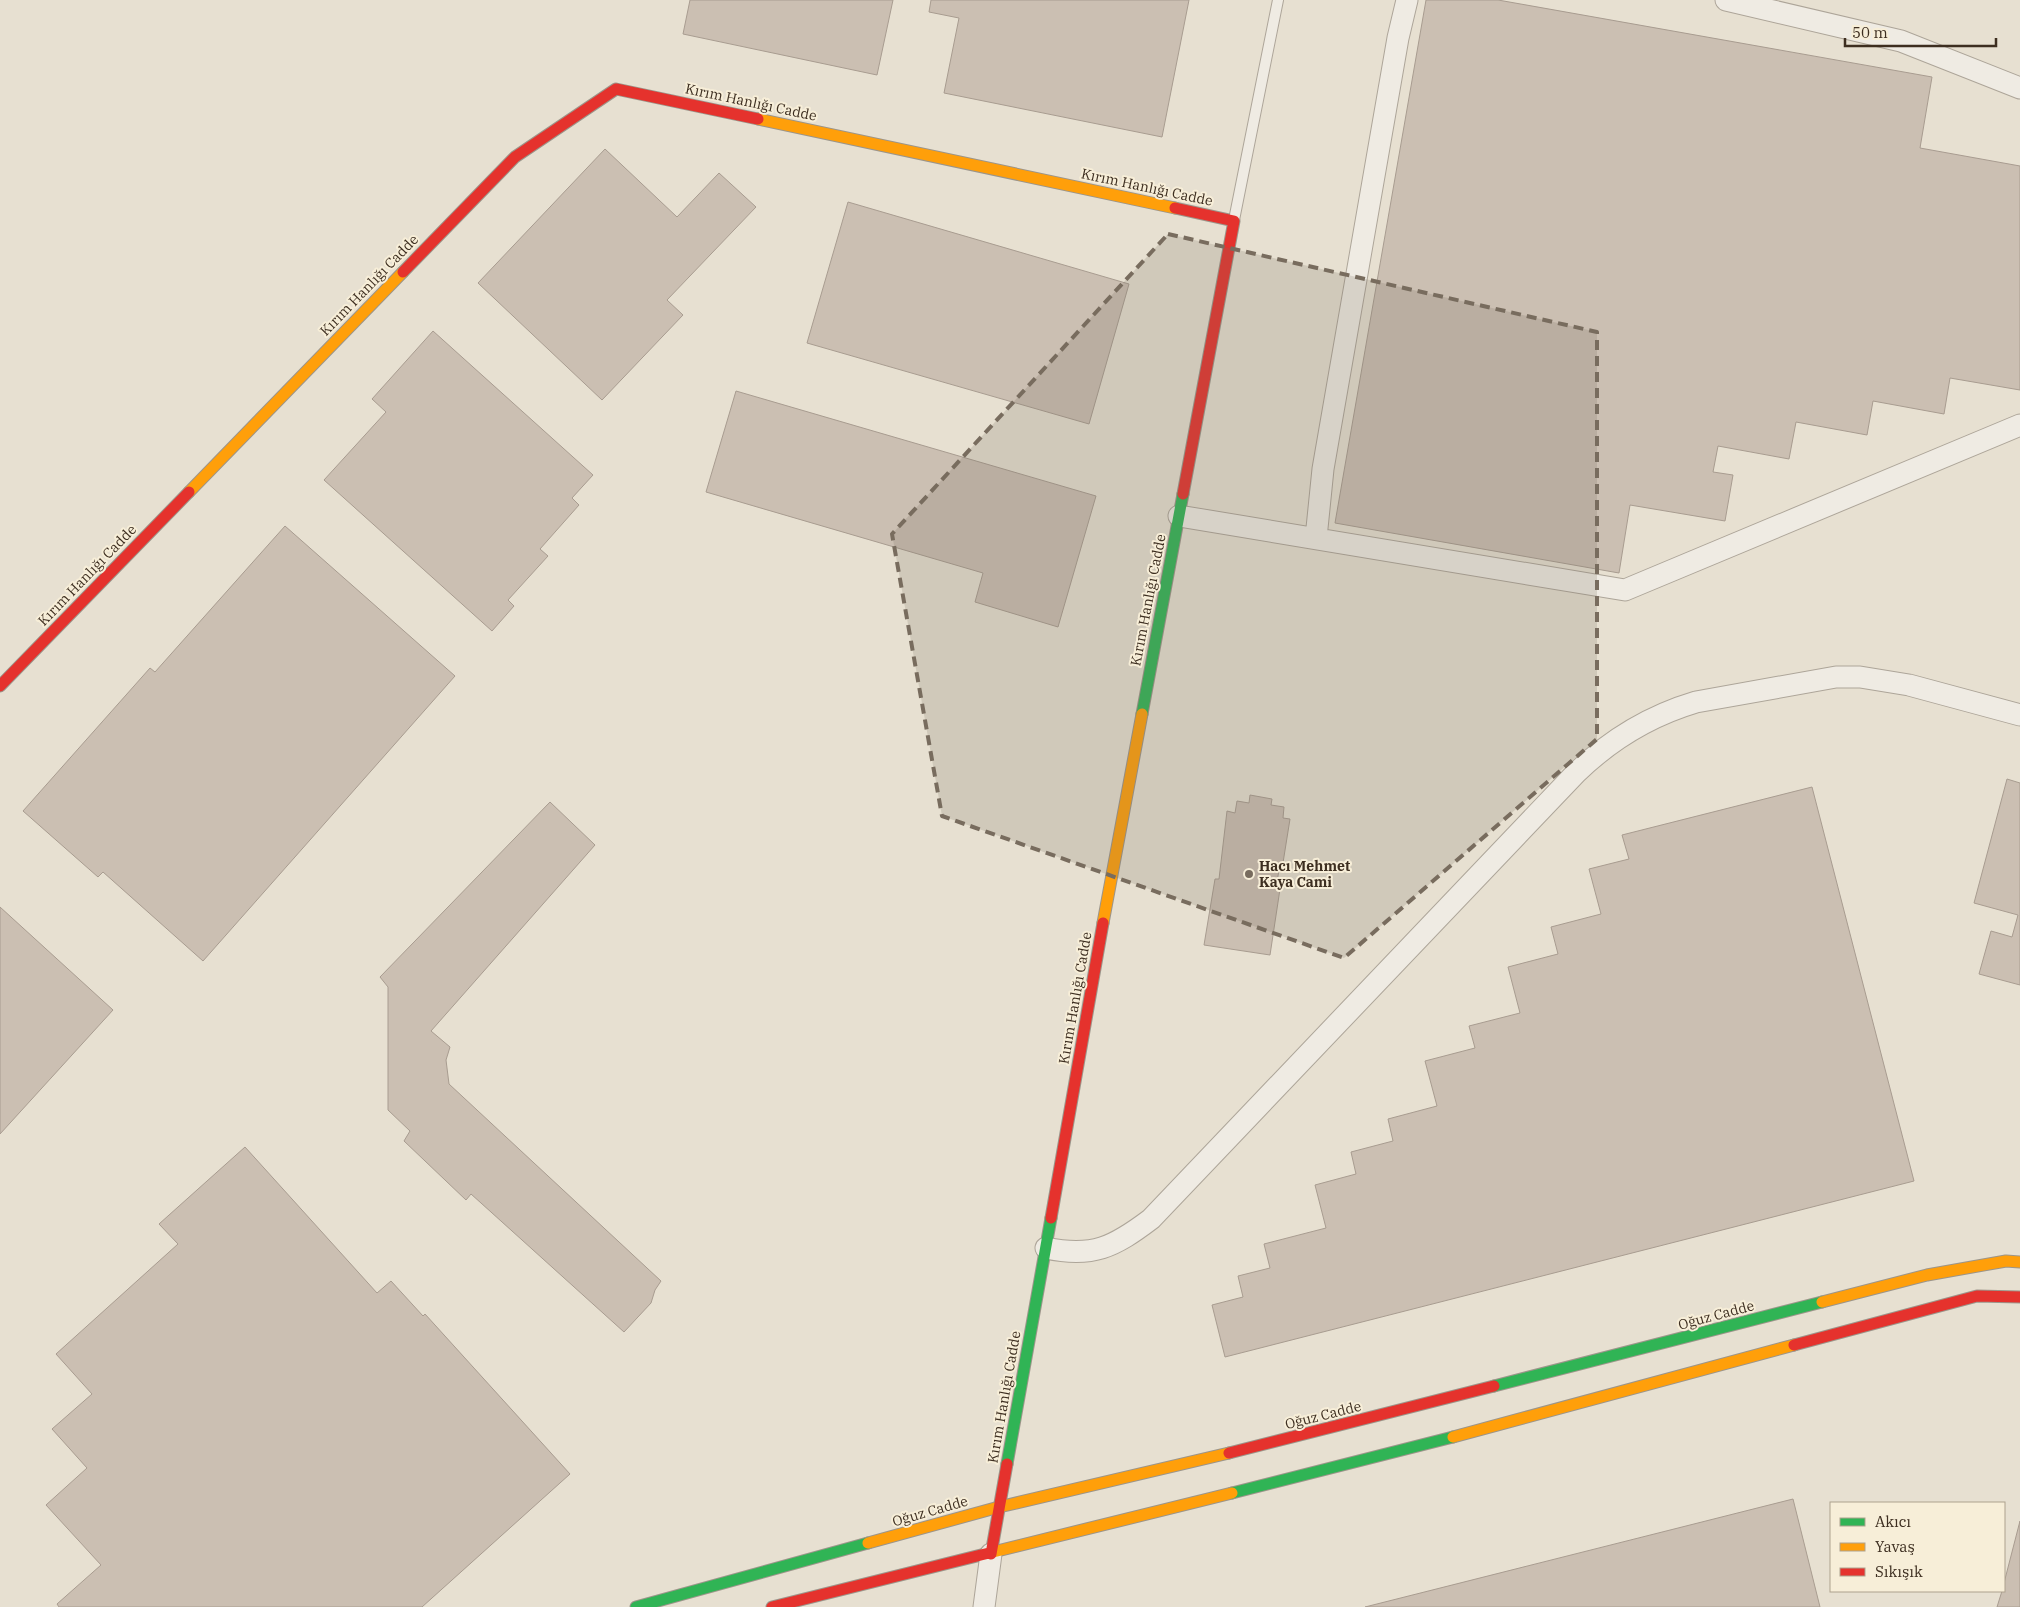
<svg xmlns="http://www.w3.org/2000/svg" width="2020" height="1607" font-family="'IBM Plex Serif',serif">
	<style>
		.building { fill: #cbbfb2; stroke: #a89c90 }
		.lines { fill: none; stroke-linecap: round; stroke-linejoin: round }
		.lane-casing { stroke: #ada599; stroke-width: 12 }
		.street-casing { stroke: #ada599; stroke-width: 23 }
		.fast-casing { stroke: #9c958a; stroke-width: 13 }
		.slow-casing { stroke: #9c958a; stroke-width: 13 }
		.jam-casing { stroke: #9c958a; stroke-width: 13 }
		.lane { stroke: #efebe3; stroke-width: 10 }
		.street { stroke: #efebe3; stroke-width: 21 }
		.fast { stroke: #30b455; stroke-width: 11 }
		.slow { stroke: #ff9f0a; stroke-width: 11 }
		.jam { stroke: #e5322d; stroke-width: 11 }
		.marked { fill: #786c5e; fill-opacity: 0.2; stroke: #786c5e; stroke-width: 4; stroke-dasharray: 10 6; stroke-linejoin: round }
		.poi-dot { fill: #786c5e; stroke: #f7eed8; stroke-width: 2 }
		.labels { text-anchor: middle; stroke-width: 4; stroke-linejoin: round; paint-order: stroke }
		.street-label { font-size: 14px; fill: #3d2e20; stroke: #f7eed8 }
		.poi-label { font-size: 14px; font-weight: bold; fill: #3d2e20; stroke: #f7eed8; text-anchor: start }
	</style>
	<rect width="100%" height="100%" fill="#e7e0d1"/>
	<!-- building -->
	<path class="building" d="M690,0H893L877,75L683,34Z
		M931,0H1189L1162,137L944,93L959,18L929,12Z
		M1426,0H1498L1932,77L1920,148L2020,166V390L1950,378L1944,414L1873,401L1867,435L1796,422L1789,459L1718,446L1713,472L1733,475L1725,521L1630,505L1619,573L1335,523Z
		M605,149L677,217L719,173L756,207L667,300L683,315L602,400L478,283Z
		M848,202L1129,284L1089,424L807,343Z
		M433,331L593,475L572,498L579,505L540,549L548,556L508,600L514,606L492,631L324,480L386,412L372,399Z
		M736,391L1096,496L1058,627L975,602L983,573L706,492Z
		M285,526L455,676L203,961L103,872L98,877L23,811L150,668L155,672Z
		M2007,779L2020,783V985L1979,974L1991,931L2012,937L2018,915L1974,903Z
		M1812,787L1914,1181L1225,1357L1212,1305L1243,1297L1238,1276L1270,1268L1264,1244L1326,1228L1315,1185L1356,1174L1351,1152L1393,1141L1388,1119L1437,1106L1425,1061L1475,1048L1469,1026L1520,1013L1508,967L1558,954L1551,927L1601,914L1589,869L1629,859L1622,835Z
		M1250,795L1272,799L1271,805L1284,807L1283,818L1290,819L1282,869L1279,870L1276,888L1280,889L1270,955L1204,945L1215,879H1219L1227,811L1235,813L1237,801L1249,803Z
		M550,802L595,845L431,1031L450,1047L446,1060L449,1084L661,1281L655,1290L651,1303L624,1332L471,1194L466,1200L404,1141L410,1131L388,1110V987L380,977Z
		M0,907L113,1010L0,1134Z
		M245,1147L377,1293L391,1281L423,1316L425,1314L570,1474L422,1607H59L57,1604L101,1565L46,1505L87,1468L52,1429L92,1394L56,1354L178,1244L159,1224Z
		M1793,1499L1820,1607H1365Z
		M2020,1521V1607H1997L2002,1591H2004V1583Z"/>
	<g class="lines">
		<defs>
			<path id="lane" d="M1234,220L1278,0"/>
			<path id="street" d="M1726,0L1901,41L2020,88
				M1179,516L1625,590L2020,425
				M1316,538L1323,469L1398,38L1407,0
				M1046,1248C1093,1258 1114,1247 1151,1219L1576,773C1611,739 1649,716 1696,702L1836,677H1860L1909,685L2020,715
				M984,1607L991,1554"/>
			<path id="fast" d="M1142,714L1183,494
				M1494,1386L1822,1302
				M1007,1464L1051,1218
				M1232,1493L1453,1437
				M636,1607L868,1543"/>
			<path id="slow" d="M758,119L1175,208
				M189,492L403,272
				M1103,923L1142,714
				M1822,1302L1927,1275L2006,1261L2020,1262
				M1453,1437L1794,1345
				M868,1543L999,1507L1229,1453
				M989,1553L1232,1493"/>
			<path id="jam" d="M1175,208L1234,221L1183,494
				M403,272L515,157L616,89L758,119
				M0,686L189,492
				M1051,1218L1103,923
				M1794,1345L1977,1296L2020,1297
				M1229,1453L1494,1386
				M991,1554L1007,1464
				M772,1607L989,1553"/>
		</defs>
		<!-- lane casing -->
		<use href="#lane" class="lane-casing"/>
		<!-- street casing -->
		<use href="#street" class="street-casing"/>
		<!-- fast casing -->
		<use href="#fast" class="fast-casing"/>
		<!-- slow casing -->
		<use href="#slow" class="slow-casing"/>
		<!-- jam casing -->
		<use href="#jam" class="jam-casing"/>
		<!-- lane -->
		<use href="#lane" class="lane"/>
		<!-- street -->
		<use href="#street" class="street"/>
		<!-- fast -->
		<use href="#fast" class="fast"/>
		<!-- slow -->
		<use href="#slow" class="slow"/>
		<!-- jam -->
		<use href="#jam" class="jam"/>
	</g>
	<!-- marked area -->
	<path class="marked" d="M1168,234L1597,332V739L1344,958L942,816L892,534Z"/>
	<!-- markers -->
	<circle class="poi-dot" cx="1249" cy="874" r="5"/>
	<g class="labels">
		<!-- street labels -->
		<g class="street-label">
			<text transform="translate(751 102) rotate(12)" y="5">Kırım Hanlığı Cadde</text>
			<text transform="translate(1147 187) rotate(12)" y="5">Kırım Hanlığı Cadde</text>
			<text transform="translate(369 285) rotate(-46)" y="5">Kırım Hanlığı Cadde</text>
			<text transform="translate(87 575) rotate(-46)" y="5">Kırım Hanlığı Cadde</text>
			<text transform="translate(1148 600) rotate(-79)" y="5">Kırım Hanlığı Cadde</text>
			<text transform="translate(1075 998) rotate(-80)" y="5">Kırım Hanlığı Cadde</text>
			<text transform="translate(1716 1315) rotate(-15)" y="5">Oğuz Cadde</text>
			<text transform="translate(1004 1397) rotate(-80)" y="5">Kırım Hanlığı Cadde</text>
			<text transform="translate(1323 1415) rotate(-14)" y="5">Oğuz Cadde</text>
			<text transform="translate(930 1511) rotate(-16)" y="5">Oğuz Cadde</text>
		</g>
		<!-- poi labels -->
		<g class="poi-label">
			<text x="1259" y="871">Hacı Mehmet<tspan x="1259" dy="16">Kaya Cami</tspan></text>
		</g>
	</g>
	<!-- legend -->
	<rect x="1830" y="1502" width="175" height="90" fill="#f7eed8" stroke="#ada18e"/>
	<rect x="1840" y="1518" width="25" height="8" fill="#30b455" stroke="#ada18e"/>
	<text x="1875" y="1527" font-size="15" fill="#3d2e20">Akıcı</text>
	<rect x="1840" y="1543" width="25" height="8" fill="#ff9f0a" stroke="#ada18e"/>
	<text x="1875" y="1552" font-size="15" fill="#3d2e20">Yavaş</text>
	<rect x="1840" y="1568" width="25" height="8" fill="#e5322d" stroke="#ada18e"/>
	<text x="1875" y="1577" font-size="15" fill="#3d2e20">Sıkışık</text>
	<!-- scale -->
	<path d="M1845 38v8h151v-8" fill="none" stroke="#3d2e20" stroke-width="2.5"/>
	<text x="1852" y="38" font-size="15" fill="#3d2e20" stroke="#f7eed8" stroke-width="4" paint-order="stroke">50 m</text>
</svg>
